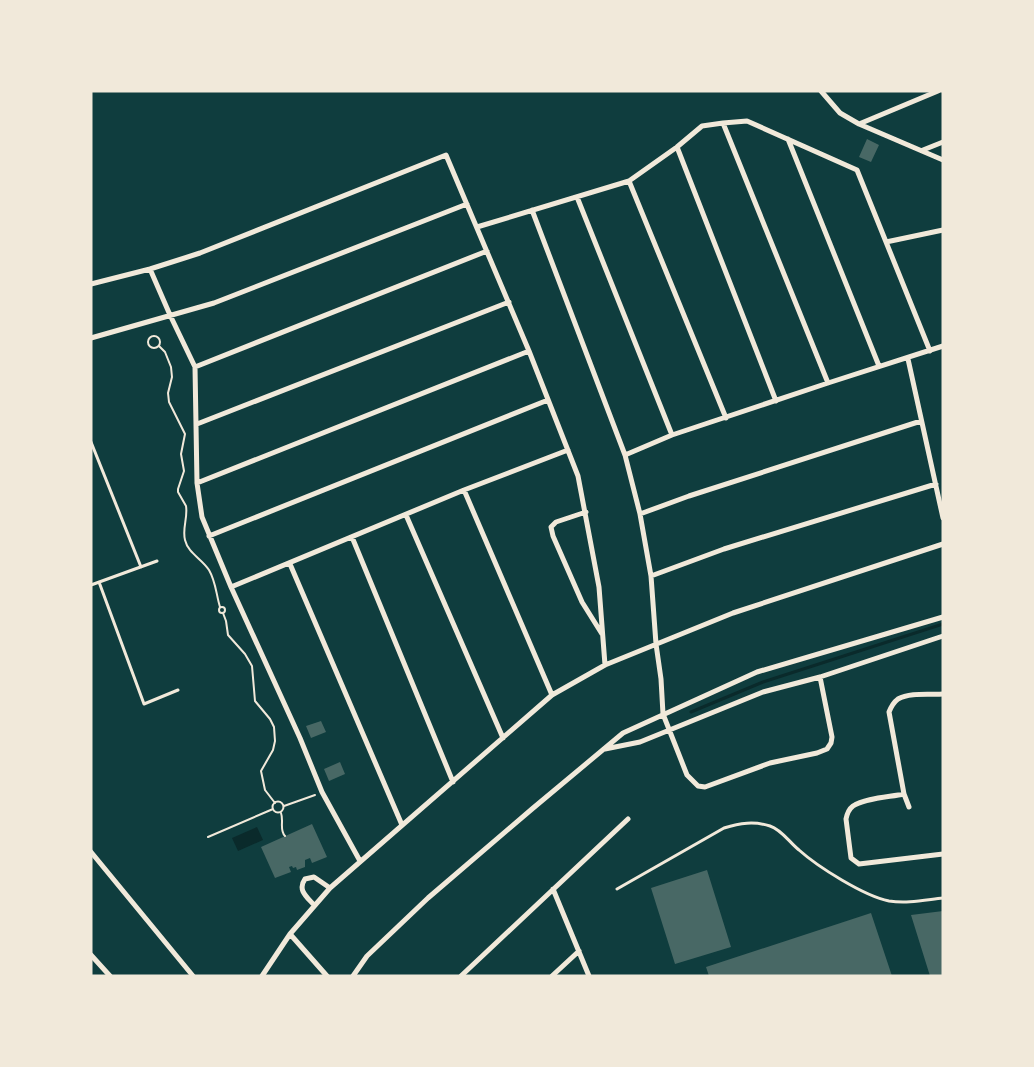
<svg xmlns="http://www.w3.org/2000/svg" width="1034" height="1067" font-family="'Open Sans',sans-serif">
	<style>
		.water { fill: #0a2a2b }
		.lines { fill: none; stroke-linecap: round; stroke-linejoin: round }
		.stream { stroke: #0a2a2b; stroke-width: 3 }
		.building { fill: #486865 }
		.path { stroke: #f1e9da; stroke-width: 2 }
		.service { stroke: #f1e9da; stroke-width: 3 }
		.minor { stroke: #f1e9da; stroke-width: 5 }
	</style>
	<rect width="100%" height="100%" fill="#0f3d3e"/>
	<!-- water -->
	<path class="water" d="M257,827L263,840L238,851L232,838Z"/>
	<g class="lines">
		<!-- stream -->
		<path class="stream" d="M691,712L763,682L943,624"/>
	</g>
	<!-- building -->
	<path class="building" d="M867,139L879,145L871,162L859,157Z
		M321,721L326,732L311,738L306,726Z
		M340,762L345,774L329,781L324,769Z
		M312,824L327,857L312,863L310,858L305,860V867L297,870L296,867L293,868L292,866L289,867L291,872L275,878L261,847Z
		M707,870L731,947L675,964L651,888Z
		M943,911V976H930L911,915Z
		M871,913L892,976H709L706,967Z"/>
	<g class="lines">
		<!-- path -->
		<path class="path" d="M148 342a6 6 0 1 1 12 0a6 6 0 1 1-12 0Z
			M159,346L165,352L171,367L172,377L168,393L169,402L185,434L181,454L184,471L178,489V492L186,506C188,518 182,528 185,540C188,553 202,559 209,570C216,582 216,594 220,607
			M219 610a3 3 0 1 1 6 0a3 3 0 1 1-6 0Z
			M223,613L226,621L228,635L245,654L252,666L255,701L270,719L274,727L275,741L273,750L261,771L265,790L275,803
			M272.5 807a5.5 5.5 0 1 1 11 0a5.5 5.5 0 1 1-11 0Z
			M284,806L315,795
			M281,813C284,821 279,830 285,836
			M208,837L273,809"/>
		<!-- service -->
		<path class="service" d="M91,442L141,567
			M99,582L144,704L178,690
			M91,585L157,561
			M617,889L724,828C740,823 754,821 770,826C782,830 789,842 799,850C818,867 864,896 889,901C907,904 925,900 943,898"/>
		<!-- minor -->
		<path class="minor" d="M821,91L840,113L859,124L943,160
			M723,123L828,383
			M859,124L938,91
			M788,139L879,366
			M677,147L776,401
			M923,150L943,142
			M629,181L726,418
			M577,197L672,435
			M532,210L625,455L640,514L651,576L656,644L661,679L663,714L687,775L698,786L705,787L770,763L817,753L827,749L831,743L832,737L820,677
			M477,227L629,181L677,147L702,126L723,123L747,121L857,170L930,351
			M886,242L943,230
			M150,269L170,315L195,367L197,483L202,517L231,587L300,738L322,792L360,861
			M91,284L150,269L200,253L446,155L529,351L578,476L599,587L605,665
			M91,338L214,303L467,204
			M908,359L943,518
			M195,367L487,251
			M197,424L509,302
			M625,455L672,435L828,383L943,346
			M197,483L529,351
			M464,490L552,695
			M586,512L556,522L551,527L553,536L582,602L602,634
			M640,514L689,496L921,421
			M406,515L503,738
			M209,536L548,400
			M352,537L453,782
			M290,564L402,825
			M651,576L724,549L936,484
			M231,587L464,490L568,450
			M605,749L640,742L763,692L820,677L943,636
			M904,794C890,797 865,798 853,806C849,809 847,814 846,819L851,858L859,864L943,854
			M909,807L904,794L889,712C891,707 894,702 898,699C910,692 930,695 943,694
			M91,852L193,976
			M553,889L589,976
			M314,905C307,897 297,890 305,879L314,877L330,888
			M290,934L327,976
			M91,955L110,976
			M262,976L290,934L330,888L552,695L605,665L733,613L943,544
			M353,976L367,956L428,898L532,809L623,733L757,672L943,617
			M461,976L628,819
			M552,976L579,951"/>
	</g>
	<!-- border -->
	<rect width="1034" height="1067" fill="none" stroke="#f1e9da" stroke-width="185"/>
</svg>
